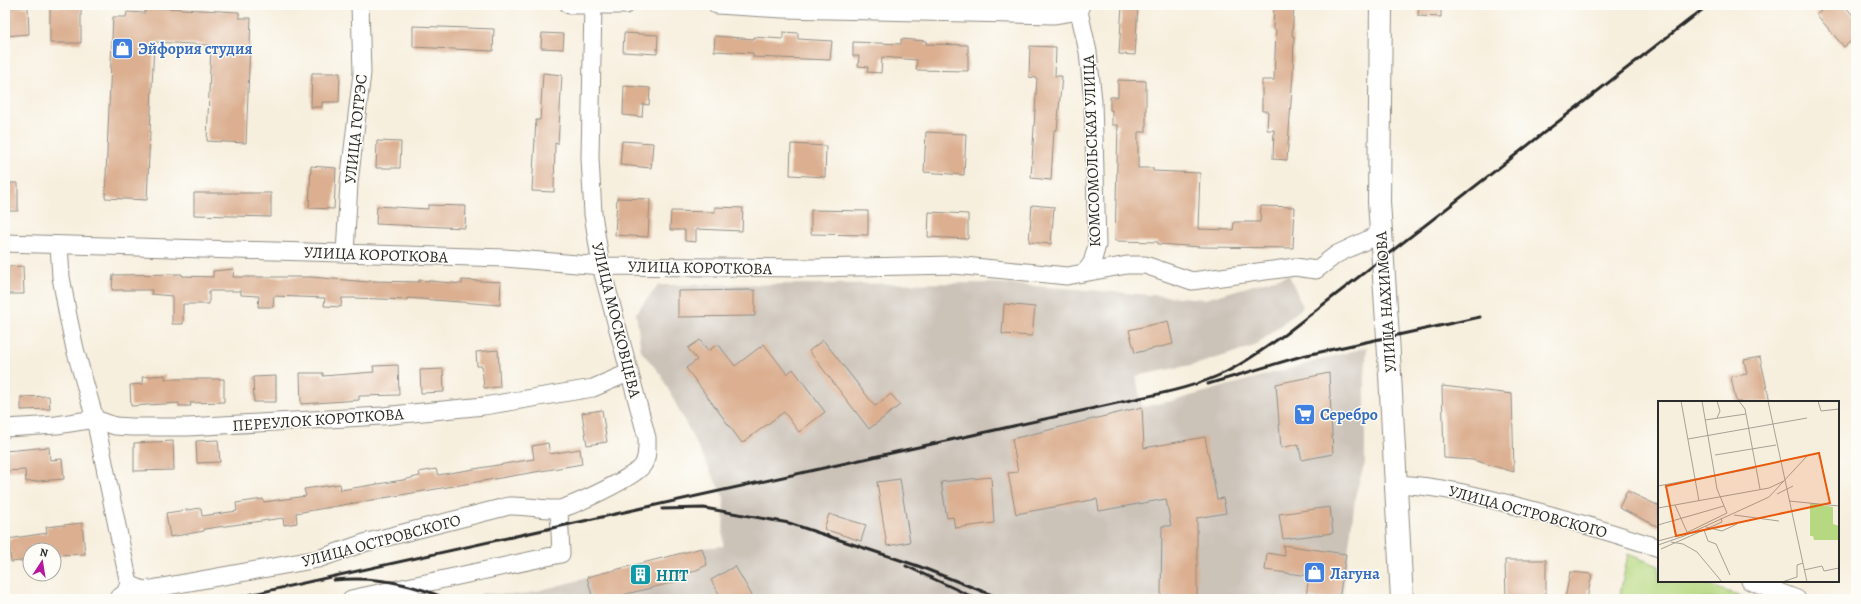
<svg xmlns="http://www.w3.org/2000/svg" width="1861" height="604" font-family="Alegreya,serif">
	<style>
		.industrial { fill: #cbc2b8 }
		.green { fill: #b6d880; stroke: #708256 }
		.building { fill: #dbaf90 }
		.lines { fill: none; stroke-linecap: round; stroke-linejoin: round }
		.minor-casing { stroke: #918d84; stroke-width: 19 }
		.major-casing { stroke: #918d84; stroke-width: 24 }
		.minor { stroke: #fff; stroke-width: 17 }
		.major { stroke: #fff; stroke-width: 22 }
		.rail { stroke: #2b2b2b; stroke-width: 3 }
		.labels { text-anchor: middle; stroke-width: 3; stroke-linejoin: round; paint-order: stroke }
		.shop-label { font-size: 16px; font-weight: bold; fill: #366cbe; stroke: #fdfcf7; text-anchor: start }
		.street-label { font-size: 16px; fill: #2b2b2b; stroke: #fdfcf7 }
		.culture-label { font-size: 16px; font-weight: bold; fill: #0d838f; stroke: #fdfcf7; text-anchor: start }
		.inset-road { fill: none; stroke: #a5a196; stroke-width: 1 }
		.view { fill: #e8590c; fill-opacity: 0.15; stroke: #e8590c; stroke-width: 2 }
		.inset-edge { fill: none; stroke: #2b2b2b; stroke-width: 2 }
	</style>
	<rect width="100%" height="100%" fill="#fdfcf7"/>
	<filter id="ink" filterUnits="userSpaceOnUse"><feTurbulence type="fractalNoise" baseFrequency=".025" numOctaves="2"/><feDisplacementMap in="SourceGraphic" scale="8" xChannelSelector="R" yChannelSelector="G"/><feConvolveMatrix kernelMatrix="1 2 1 2 8 2 1 2 1" color-interpolation-filters="sRGB"/></filter>
	<filter id="wash" filterUnits="userSpaceOnUse"><feTurbulence type="fractalNoise" baseFrequency=".012" numOctaves="4" result="noise"/><feDisplacementMap in="SourceGraphic" scale="16" xChannelSelector="R" yChannelSelector="G"/><feGaussianBlur stdDeviation="0.9" result="paint"/><feColorMatrix in="noise" values="0 0 0 0 0 0 0 0 0 0 0 0 0 0 0 0 0 1.4 0 .05"/><feComposite in="paint" operator="in"/></filter>
	<g filter="url(#wash)">
		<rect width="100%" height="100%" fill="#f7efde"/>
		<!-- industrial -->
		<path class="industrial" d="M1289,275L1303,307L1255,346L1201,363L1136,376L1142,407L1176,400L1367,347L1365,379V463L1356,492L1342,599H481V593L522,595L702,548L723,546L724,498L661,375L641,351L636,313L658,285L996,283L1205,299Z
			M421,594L422,599H396Z"/>
		<!-- green -->
		<path class="green" d="M1628,554L1659,566V581H1699L1747,599H1619Z"/>
		<g id="blocks">
			<!-- building -->
			<path class="building" d="M1122,5H1138L1135,55L1119,54Z
				M1274,5H1294L1292,36H1294L1293,73L1287,160L1273,159L1274,130H1267L1268,111H1262V80H1274L1276,30L1273,29Z
				M1419,5H1441V17L1418,16Z
				M1828,5H1844L1856,19V37L1844,47L1816,14Z
				M50,6L81,7V43H50Z
				M5,7H28L29,34L5,36Z
				M145,7L239,12V18H251L246,143L207,141L211,45L154,42L147,200L105,198L113,17H126L127,12L145,13Z
				M413,26L494,29L493,51L413,47Z
				M783,32L798,33V39L832,41L830,60L753,57V53L714,51L715,36L754,39V37L783,39Z
				M542,33L564,34L563,49L541,48Z
				M624,33L658,35L657,54L623,52Z
				M901,39L926,41V44L968,45V71L916,70L917,60L882,57L881,73L867,72L868,67L858,66L859,56H853V42L901,44Z
				M1030,46L1056,47L1055,76H1062L1057,130H1054L1051,180L1031,178L1037,78L1029,77Z
				M312,73H340L339,102H322V107H311Z
				M543,73L562,75L558,144L555,143L554,192L532,191L536,120H540Z
				M1118,80L1146,81V132H1138V168H1153V171L1200,173L1198,229L1233,230L1234,222H1260L1261,206L1295,207L1293,248L1201,247L1158,244V242L1115,241L1118,125H1112V110H1110V97H1118Z
				M624,86L650,88L649,105L643,104L642,117L623,115Z
				M926,132L966,134L964,175L924,172Z
				M377,141L401,142L400,168H376Z
				M622,141L653,143L651,168L620,165Z
				M791,144L826,146L825,177L790,175Z
				M311,166L336,168L334,209L309,208Z
				M5,183H18V211H5Z
				M194,193H271V217L194,215Z
				M617,198L650,199L648,237L615,235Z
				M428,205L466,206L465,228L376,224L377,206L428,209Z
				M1032,205L1054,207L1051,244L1029,242Z
				M715,207L743,208L742,231L696,229V242L685,241V230H670L671,211L715,212Z
				M811,210L868,211V235L811,234Z
				M929,212L968,214V239L928,237Z
				M23,266L24,294H6V267Z
				M234,269L233,277H311L368,282L369,281L419,282V280L462,284V280L501,282L500,305L407,298V300L354,298H342L341,307L324,306L325,298L274,296L273,307H258L259,296L241,295V291H209V304H183V324H172V296L151,294L152,290H112L113,275L182,274V276L213,277V271Z
				M755,290V316L678,317V291Z
				M1004,304L1035,307L1032,336L1002,334Z
				M1168,321L1173,344L1135,353L1129,330Z
				M700,340L708,351L718,344L735,366L764,344L787,374L793,369L825,412L799,432L784,412L742,443L686,368L697,360L688,348Z
				M823,340L875,406L891,394L900,405L869,429L809,351Z
				M498,350L500,387L484,388L482,366H477L476,352Z
				M1760,357L1770,402H1736L1731,377L1747,374L1744,360Z
				M398,365L399,395L359,396V400L301,404L300,373H323V376L374,372L373,366Z
				M443,369L444,392L421,393L420,370Z
				M1329,373L1333,454L1302,460L1298,444L1281,448L1276,384Z
				M165,375V379H224V402L190,403L191,406H179V403L131,406L130,385L143,384L142,377Z
				M276,376V402H254L253,377Z
				M1442,386L1512,394L1514,472L1473,460L1444,458Z
				M49,396L50,409L21,410V397Z
				M1142,407L1144,448L1205,437L1217,499L1223,498L1226,513L1197,518V596H1161L1162,526H1171L1166,499L1099,511L1097,499L1016,514L1008,473L1018,472L1012,439Z
				M602,410L607,442L587,445L582,413Z
				M218,440L220,462L197,463L196,441Z
				M173,441L174,470L134,471V443Z
				M548,443L550,454L580,449L582,464L296,513L297,523L284,525L283,518L204,529V531L170,537L166,513L201,508L202,516L237,511L236,503L263,499L264,502L306,496L304,489L340,484L341,490L403,480L420,476L419,472L436,469L438,475L534,459L532,446Z
				M49,447L50,460L62,459L64,479L26,482L25,470L5,471V451Z
				M991,477L994,523L955,528L953,517L947,518L941,482Z
				M900,479L910,542L887,546L877,482Z
				M1627,491L1659,506V527L1619,508Z
				M1330,507L1333,533L1283,539L1279,514Z
				M829,514L866,525L861,541L824,529Z
				M82,523L85,554L54,555V550H30V560L11,562L8,539L47,533L46,527Z
				M1283,545L1346,554L1339,599L1306,597L1309,576L1265,570L1267,553L1285,556Z
				M702,548L707,565L690,573L678,576L679,581L606,599H593L587,577Z
				M1505,560H1546V599H1506Z
				M735,566L754,599H722L711,580Z
				M1570,572L1592,574L1587,599H1565Z"/>
		</g>
	</g>
	<g filter="url(#ink)">
		<use href="#blocks" fill-opacity="0" stroke="#918d84" stroke-width="1"/>
		<g class="lines">
			<defs>
				<path id="minor" d="M569,5H626
					M717,5L783,9L1053,15L1079,11
					M1081,5L1079,11L1088,52L1093,101L1097,245L1092,263L1085,272
					M5,243L505,258L601,266L812,268L954,265L1067,276L1127,265H1145L1192,281L1295,267L1316,270L1337,254L1380,234
					M59,245L61,277L68,316L75,349L95,419L129,584
					M345,253L349,183L362,73L360,5
					M5,428L57,425L95,419L115,426L131,427H188L382,416L484,406L593,388L628,373
					M1395,484C1439,486 1481,496 1524,508C1570,520 1614,533 1659,548
					M1750,581L1797,599
					M129,584L143,590L151,589L318,559L364,543L509,506C526,505 542,510 558,509C570,508 637,476 643,465C648,457 647,448 647,438L601,266L593,214L590,158L593,5
					M117,599L125,593L129,584
					M351,599L561,554L559,509"/>
				<path id="major" d="M1381,5L1379,202L1388,337L1402,599"/>
			</defs>
			<!-- minor casing -->
			<use href="#minor" class="minor-casing"/>
			<!-- major casing -->
			<use href="#major" class="major-casing"/>
			<!-- minor -->
			<use href="#minor" class="minor"/>
			<!-- major -->
			<use href="#major" class="major"/>
			<!-- rail -->
			<path class="rail" d="M1208,384L1302,356L1480,317
				M662,509L704,508L789,523L918,566L1002,599
				M906,566L977,599
				M334,580C373,576 411,583 447,599
				M231,599L1140,398C1169,392 1200,385 1226,372C1247,362 1265,348 1284,335L1707,6"/>
		</g>
	</g>
	<!-- icons -->
	<defs>
		<symbol id="shop-square" viewBox="-11 -11 22 22"><rect x="-9" y="-9" width="18" height="18" rx="4" fill="#3f7fe0" stroke="#fdfcf7"/><path d="M-5-2.5h2.3a2.7 3.5 0 0 1 5.4 0H5L5.5 6h-11ZM-1.5-2.5h3a1.5 2.3 0 0 0-3 0Z" fill="#fff"/></symbol>
		<symbol id="supermarket-square" viewBox="-11 -11 22 22"><rect x="-9" y="-9" width="18" height="18" rx="4" fill="#3f7fe0" stroke="#fdfcf7"/><path d="M-6-5.5h2.5l.6 2H6L4.5 2H-2.5L-4.4-4H-6ZM-1.5 3.2a1.3 1.3 0 1 0 .1 0ZM3 3.2a1.3 1.3 0 1 0 .1 0Z" fill="#fff"/></symbol>
		<symbol id="building-square" viewBox="-11 -11 22 22"><rect x="-9" y="-9" width="18" height="18" rx="4" fill="#0f9aa8" stroke="#fdfcf7"/><path d="M-4-6H4V6H1V3H-1V6H-4ZM-2.5-4.3h1.7v1.8h-1.7ZM.8-4.3h1.7v1.8H.8ZM-2.5-1h1.7V.8h-1.7ZM.8-1h1.7V.8H.8Z" fill="#fff"/></symbol>
	</defs>
	<g fill-rule="evenodd">
		<use href="#shop-square" x="110" y="36" width="25" height="25"/>
		<use href="#supermarket-square" x="1292" y="402" width="25" height="25"/>
		<use href="#shop-square" x="1302" y="560" width="25" height="25"/>
		<use href="#building-square" x="628" y="562" width="25" height="25"/>
	</g>
	<g class="labels">
		<!-- shop labels -->
		<g class="shop-label">
			<text x="138" y="54">Эйфория студия</text>
			<text x="1320" y="420">Серебро</text>
			<text x="1330" y="579">Лагуна</text>
		</g>
		<!-- street labels -->
		<g class="street-label">
			<text transform="translate(355 129) rotate(-84)" y="6">УЛИЦА ГОГРЭС</text>
			<text transform="translate(1091 151) rotate(-92)" y="6">КОМСОМОЛЬСКАЯ УЛИЦА</text>
			<text transform="translate(376 254) rotate(2)" y="6">УЛИЦА КОРОТКОВА</text>
			<text transform="translate(700 267) rotate(1)" y="6">УЛИЦА КОРОТКОВА</text>
			<text transform="translate(1385 302) rotate(-94)" y="6">УЛИЦА НАХИМОВА</text>
			<text transform="translate(617 320) rotate(76)" y="6">УЛИЦА МОСКОВЦЕВА</text>
			<text transform="translate(318 419) rotate(-4)" y="6">ПЕРЕУЛОК КОРОТКОВА</text>
			<text transform="translate(1528 511) rotate(15)" y="6">УЛИЦА ОСТРОВСКОГО</text>
			<text transform="translate(381 540) rotate(-15)" y="6">УЛИЦА ОСТРОВСКОГО</text>
		</g>
		<!-- culture labels -->
		<g class="culture-label">
			<text x="656" y="581">НПТ</text>
		</g>
	</g>
	<!-- overview -->
	<g transform="translate(1658 401)">
		<rect width="181" height="181" fill="#f7efde"/>
		<path d="M152,102L175,106V123L181,125V139H156L155,135H152Z" fill="#b6d880"/>
		<path class="inset-road" d="M23,0L41,100M81,0L87,8L102,88M110,0L149,181M160,0L163,10L181,8M59,17L62,10L59,0M47,19L88,13M30,38L149,17M57,54L118,44M0,85L97,67M119,93L135,85M131,100L181,105M17,104L29,131M0,107L111,87L126,80M76,114L121,120M0,124L66,105M48,126L64,130L79,123M46,129L50,140L58,143L72,174M0,140L26,133L69,112L59,88L44,0M13,141L25,143L39,151L64,181M0,144L26,135L111,96L149,55M3,148L64,121L63,117M146,169L164,165L166,170L181,167M124,181L139,176V164L145,162"/>
		<path class="view" d="M161,52L172,102L18,135L8,85Z"/>
		<rect width="181" height="181" class="inset-edge"/>
	</g>
	<!-- margin -->
	<rect width="1861" height="604" fill="none" stroke="#fdfcf7" stroke-width="20"/>
	<!-- north arrow -->
	<g transform="translate(42 562) rotate(12)"><circle r="19" fill="#fdfcf7" stroke="#a9a8a5"/>
	<path d="M0-3L7 15L0 10L-7 15Z" fill="#b5179e"/>
	<text y="-6" font-size="11" font-weight="bold" text-anchor="middle" fill="#2b2b2b">N</text>
	</g>
</svg>
